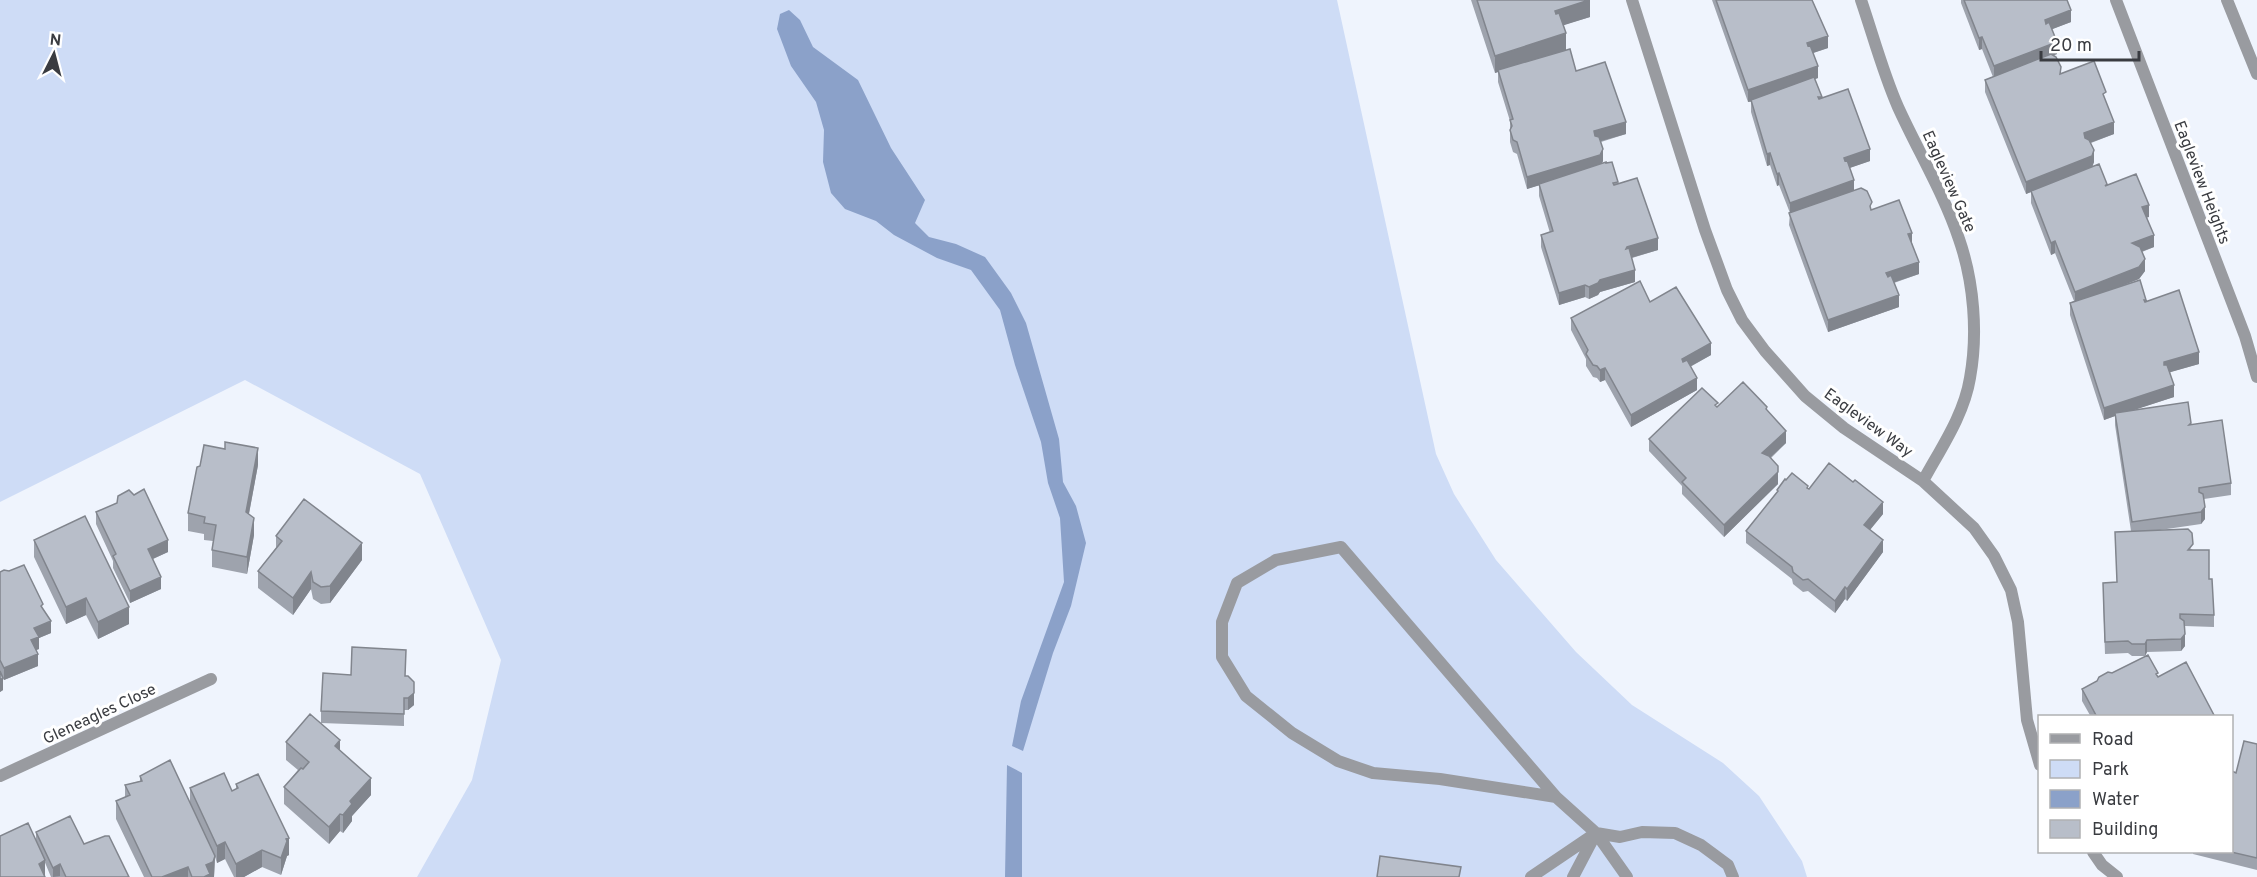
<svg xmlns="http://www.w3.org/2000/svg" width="2257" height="877" font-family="Overpass,sans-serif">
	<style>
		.green { fill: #cedcf6 }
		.water { fill: #8ba1c9 }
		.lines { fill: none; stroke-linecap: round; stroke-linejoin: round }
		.service { stroke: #999ba0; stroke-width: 12 }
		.minor { stroke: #999ba0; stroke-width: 12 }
		.tertiary { stroke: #999ba0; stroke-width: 12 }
		.wall { fill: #9ea3ad }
		.shaded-wall { fill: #81858d }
		.building { fill: #b8bec9; stroke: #81858d; stroke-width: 1.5 }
		.labels { text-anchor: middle; stroke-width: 6; stroke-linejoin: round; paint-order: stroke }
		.street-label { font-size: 16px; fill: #3a3c41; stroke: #fff }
	</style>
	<rect width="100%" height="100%" fill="#eff4fd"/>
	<!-- green -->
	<path class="green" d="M0,0H1337L1436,454L1454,494L1496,560L1576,652L1632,705L1723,763L1759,796L1802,861L1807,877H417L472,780L501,660L420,474L245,380L0,502Z"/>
	<!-- water -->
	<path class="water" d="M789,10L800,20L813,47L858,80L891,148L925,200L915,223L929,237L956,244L985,257L1011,293L1026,323L1059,439L1063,482L1076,506L1086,543L1071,606L1053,653L1023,751L1012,746L1021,701L1064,582L1060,518L1048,483L1041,442L1015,365L1000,310L971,270L937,258L894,235L876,221L845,209L831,193L823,162L824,130L816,102L791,66L777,29L780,14Z
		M1007,765L1022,773V877H1005Z"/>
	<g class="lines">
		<!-- service -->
		<path class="service" d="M1556,797L1440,779L1373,773L1338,761L1292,733L1246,696L1222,657V622L1237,583L1276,560L1341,547L1556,797L1596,833L1627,877
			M1531,877L1596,833L1620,837L1642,832L1675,833L1701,845L1728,865L1733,877
			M1573,877L1594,837"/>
		<!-- minor -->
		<path class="minor" d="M1632,0L1705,230L1727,290L1742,320L1765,351L1805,396L1844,428L1923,481L1974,528L1994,556L2011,590L2018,622L2027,720L2040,765
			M1861,0C1873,35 1883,73 1898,107C1918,151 1944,194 1959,239C1974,282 1978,334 1970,378C1964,415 1941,448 1923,481
			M2116,0L2245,336L2257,377
			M0,776L211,679
			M2093,852L2102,865L2117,877"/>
		<!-- tertiary -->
		<path class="tertiary" d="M2227,0L2257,74"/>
	</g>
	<!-- wall -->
	<path class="wall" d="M1471,0H1590V17L1563,25L1566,50L1576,71L1626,134L1601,142L1603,161L1602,163H1606L1658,250L1632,258L1635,282L1600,292L1598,295L1589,299L1585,297L1559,305L1541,247V235L1550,233L1539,196V185L1527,189L1517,154L1513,152L1510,142V121L1498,82V72L1495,73Z
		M1712,0H1812L1828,48L1813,53L1818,78L1815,79L1822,98L1870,161L1849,168L1854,190L1872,210L1912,243L1919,274L1894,283L1899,307L1828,332L1789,225L1790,213L1779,185L1777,186L1770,165L1767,166L1751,112V102H1748Z
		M1961,0H2067L2071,22L2052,29L2057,54L2054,55L2061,74L2106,102L2114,134L2091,143L2094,162L2092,166L2107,185L2149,217H2147L2154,247L2142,252L2145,271L2139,279L2122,286L2146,300V301L2199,364L2170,372L2174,397L2133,410L2191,424L2231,483V495L2204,499L2205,519L2201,524L2160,530L2193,550L2209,579L2214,615V627L2185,626V646L2181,651L2147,652L2145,656H2132L2128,653L2105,654L2103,595L2117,582L2115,532L2131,531L2115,425V416L2104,420L2070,315V303L2074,301L2055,253L2051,255L2031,203V192L2026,194L1985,92V80L1993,77L1982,49L1979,50L1961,3Z
		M1650,302L1711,355L1690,367L1697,390L1631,427L1605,380L1600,382L1597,378L1593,377L1586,366V359L1571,330V318Z
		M1718,406L1767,411L1786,443L1771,458L1778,484L1724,537L1682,494V486L1649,451V439Z
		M258,465L249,514L254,535L247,574L212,567V550L213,541L204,540V534L188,531V513Z
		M1808,489L1883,514L1870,530L1883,552L1847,601L1845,599L1835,613L1808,591L1803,592L1793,584L1792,579L1746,543V531L1777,492V490Z
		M96,512L168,552L153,559L161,589L130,603L113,568V561L96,524Z
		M276,536L362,560L330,603L321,604L313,599L311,589L293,615L258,588V571L276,548Z
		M34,540L129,624L98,639L86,615L66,624L34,557Z
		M0,572L43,609L51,633L39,638V649L36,650L38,666L4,680L3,679V690L0,692Z
		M2112,673L2158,677L2215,717H2091L2082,701V689Z
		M405,676L414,694V705L408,710H404V726L321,723V711Z
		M286,742L340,751L371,795L352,816V821L343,833L340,831L329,844L284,804V787L298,770L286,760Z
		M2257,744V870L2193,854V852H2232V772L2236,773Z
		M140,776L190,804V788L232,791L236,789V784L289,855L287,856L281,875L262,867L244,877H234L225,859L217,863L215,857L214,877H144L116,819V801L125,797V785L140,781Z
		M36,832L84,844L129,877H51L36,841Z"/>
	<!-- shaded-wall -->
	<path class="shaded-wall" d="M1589,0H1590V17L1555,28V11Z
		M2071,10V22L2045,32V20Z
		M1566,33V50L1495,73V56Z
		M1828,36V48L1807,55V43Z
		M1982,37V49L1979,50V38Z
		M2057,42V54L1994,78V66Z
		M1818,66V78L1748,102V90Z
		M1626,122V134L1594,143V131Z
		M2114,122V134L2084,145V133Z
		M1603,149V161L1600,167L1527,189V177Z
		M1870,149V161L1844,170V158Z
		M2094,150V162L2092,168L2026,194V182Z
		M1770,153V165L1767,166V154Z
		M1779,173V185L1777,186V174Z
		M1854,180V192L1790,215V203Z
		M2149,205V217L2142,219V207Z
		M1912,233V245L1908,234Z
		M2154,235V247L2132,255V243Z
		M1658,238V250L1627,259V247Z
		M2055,241V253L2051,255V243Z
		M2145,259V271L2139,279L2075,304V292Z
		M1919,262V274L1886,285V273Z
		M1635,270V282L1600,292L1598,295L1589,299V287L1600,280Z
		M1585,285V297L1559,305V293Z
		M1899,295V307L1828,332V320Z
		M1711,343V355L1682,371V359Z
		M2199,352V364L2164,374V362Z
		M1605,368V380L1600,382V370Z
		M1697,378V390L1631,427V415Z
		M2174,385V397L2116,416L2115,413V416L2104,420V408Z
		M1786,431V443L1762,465V453Z
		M258,448V465L246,529V512Z
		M1778,472V484L1724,537V525Z
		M1883,502V514L1864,537V525Z
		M2205,507V519L2201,524V512Z
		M254,518V535L247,574V557Z
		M168,540V552L148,561V549Z
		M1883,540V552L1847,601V589Z
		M362,543V560L330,603V586Z
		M311,572V589L293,615V598Z
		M161,577V589L130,603V591Z
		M1845,587V599L1835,613V601Z
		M86,598V615L66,624V607Z
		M129,607V624L98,639V622Z
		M51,621V633L39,638V649L31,652V640L34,628Z
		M2185,634V646L2181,651V639Z
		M2147,640V652L2145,656V644Z
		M38,654V666L4,680V668Z
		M3,678V690L0,692V680Z
		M414,682V705L408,710V698Z
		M340,740V757L335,746Z
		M371,778V795L352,816V821L343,833V815L350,801Z
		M340,814V831L329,844V827Z
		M289,838V855L287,856L281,875V858L286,839Z
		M225,842V859L217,863V846Z
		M262,850V867L244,877H236V864Z
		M215,856L214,877H204L206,865Z
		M45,860V877L39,864Z
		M60,864V876L53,877V868Z
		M188,867V877H162Z"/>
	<!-- building -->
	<path class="building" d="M1477,0H1589L1555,11L1556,14L1559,13L1566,33L1495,56Z
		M1716,0H1812L1828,36L1807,43L1808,46L1810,45L1818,66L1748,90Z
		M1964,0H2067L2071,10L2045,20L2046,24L2049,22L2057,42L1994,66L1982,37L1979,38Z
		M1570,49L1576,71L1605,62L1626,122L1594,131L1595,136L1599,137L1603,149L1600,155L1527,177L1517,142L1513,140L1510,130L1512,126L1510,120L1513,119L1498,70Z
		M2051,54L2056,57L2061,67L2060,74L2094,61L2106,92L2103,94L2114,122L2084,133L2085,138L2089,140L2094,150L2092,156L2026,182L1985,80Z
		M1814,77L1822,97H1818L1819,99L1848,89L1870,149L1844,158L1845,161L1847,160L1854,180L1790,203L1779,173L1777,174L1770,153L1767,154L1751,100Z
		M1606,162V163L1612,162L1618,182L1613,183L1614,185L1637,178L1658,238L1627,247L1626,249L1629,248L1635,270L1600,280L1598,283L1589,287L1585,285L1559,293L1541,235L1553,231L1539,184Z
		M2099,164L2107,184L2105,186L2136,174L2149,205L2142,207L2154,235L2132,243L2140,247L2145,259L2139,267L2075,292L2055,241L2051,243L2031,191Z
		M1861,188L1867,191L1872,202L1870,206L1871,210L1899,200L1912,233L1908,234L1919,262L1886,273L1888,277L1891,275L1899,295L1828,320L1789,213Z
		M2140,280L2146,300H2144L2145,302L2179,290L2199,352L2164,362V365H2167L2174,385L2104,408L2070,303Z
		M1640,281L1650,302L1676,287L1711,343L1682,359L1683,362L1687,360L1697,378L1631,415L1605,368L1600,370L1597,366L1593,365L1586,354L1588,350L1571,318Z
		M1743,382L1767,407L1766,409L1786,431L1762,453L1769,456L1778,466V472L1724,525L1682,482L1686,478L1649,439L1702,388L1718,403L1715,405L1717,407Z
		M2188,402L2191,423L2189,425L2222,420L2231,483L2199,488V492L2203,494L2205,507L2201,512L2132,522L2115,413Z
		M225,442L258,448L246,512L254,518L247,557L212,550L216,525L204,523L205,517L188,513L197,467L200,466L204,445L225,449Z
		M1829,463L1853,482L1855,480L1883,502L1864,525L1883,540L1847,589L1845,587L1835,601L1808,579L1803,580L1793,572L1792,567L1746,531L1778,491L1777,490L1785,479L1786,480L1792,473L1808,486L1807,488L1809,489Z
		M144,489L168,540L148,549L161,577L130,591L113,556L116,554L96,512L117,503L118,496L129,490L134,495Z
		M304,499L362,543L330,586L321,587L313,582L311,572L293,598L258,571L282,541L276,536Z
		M85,516L129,607L98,622L86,598L66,607L34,540Z
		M2188,529L2192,533L2193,544L2188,550H2209V579H2212L2214,615L2180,614V618L2184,621L2185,634L2181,639L2147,640L2145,644H2132L2128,641L2105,642L2103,583L2117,582L2115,532Z
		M24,565L43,604L41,606L51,621L34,628L39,637L31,640L38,654L4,668L0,660V572L4,570L9,571Z
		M352,647L406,650L405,676H408L414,682V693L408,698H404V714L321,711L323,673L351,675Z
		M2148,655L2158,673L2156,674L2158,677L2186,662L2215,717H2097L2082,689L2097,681L2099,677L2108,672L2112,673Z
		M0,671L3,678L0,680Z
		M310,714L340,740L335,746L371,778L350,801L352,804L343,815L340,814L329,827L284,787L301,768L303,769L309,762L286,742Z
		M2244,741L2257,744V858L2231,852L2232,771L2236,773Z
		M170,760L215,856L213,862L206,865L210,874L204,877H192L188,867L162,877H152L116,801L130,795L125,785L142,781L140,776Z
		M224,773L232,791L238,788L236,784L258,774L289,838L286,839L287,841L281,858L262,850L236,864L225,842L217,846L190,788Z
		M70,816L84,844L105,836H109L129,877H66L60,864L53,868L36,832Z
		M28,823L45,860L39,864L45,877H0V836Z
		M1380,856L1461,867L1459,877H1377Z"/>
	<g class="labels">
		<!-- street labels -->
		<g class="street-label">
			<text transform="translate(1950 181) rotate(66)" y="6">Eagleview Gate</text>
			<text transform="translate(2203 182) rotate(69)" y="6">Eagleview Heights</text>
			<text transform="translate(1869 422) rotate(36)" y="6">Eagleview Way</text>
			<text transform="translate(99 713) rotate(-25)" y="6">Gleneagles Close</text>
		</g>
	</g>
	<!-- legend -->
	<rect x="2038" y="715" width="195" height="138" fill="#ffffff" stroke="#b0b1b3" stroke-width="1.5"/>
	<rect x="2050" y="734" width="30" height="9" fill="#999ba0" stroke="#b0b1b3" stroke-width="1.5"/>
	<text x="2092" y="745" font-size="18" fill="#3a3c41">Road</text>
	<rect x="2050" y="760" width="30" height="18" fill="#cedcf6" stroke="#b0b1b3" stroke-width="1.5"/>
	<text x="2092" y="775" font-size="18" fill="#3a3c41">Park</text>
	<rect x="2050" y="790" width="30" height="18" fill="#8ba1c9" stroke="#b0b1b3" stroke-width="1.5"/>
	<text x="2092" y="805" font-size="18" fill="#3a3c41">Water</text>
	<rect x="2050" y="820" width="30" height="18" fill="#b8bec9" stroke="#b0b1b3" stroke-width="1.5"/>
	<text x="2092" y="835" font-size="18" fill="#3a3c41">Building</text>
	<!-- north arrow -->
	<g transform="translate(54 54) rotate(6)" stroke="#ffffff" stroke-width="4.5" paint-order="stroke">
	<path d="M0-4.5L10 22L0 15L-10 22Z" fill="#3a3c41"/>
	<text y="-9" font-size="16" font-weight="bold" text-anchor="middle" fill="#3a3c41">N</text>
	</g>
	<!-- scale -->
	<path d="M2041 51v9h98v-9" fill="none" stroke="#3a3c41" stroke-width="3"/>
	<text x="2050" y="51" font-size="18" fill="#3a3c41" stroke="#ffffff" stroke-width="4.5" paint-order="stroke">20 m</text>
</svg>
